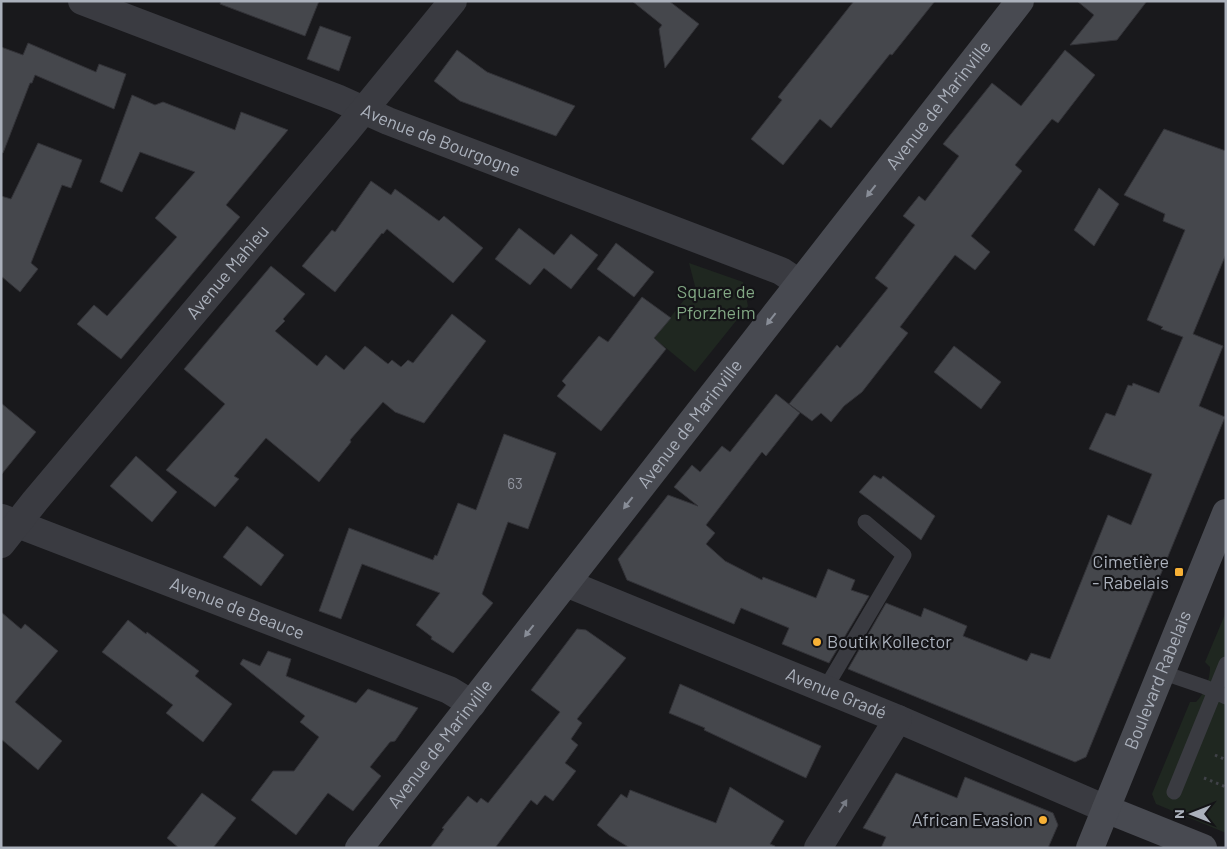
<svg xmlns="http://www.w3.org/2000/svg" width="1227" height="849" font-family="Barlow,sans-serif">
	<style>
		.green { fill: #1f2720 }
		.building { fill: #45474c; stroke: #333338 }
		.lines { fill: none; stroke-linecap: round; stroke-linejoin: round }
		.path { stroke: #404248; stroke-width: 3; stroke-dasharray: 2.5 4; stroke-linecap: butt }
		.lane { stroke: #3a3b41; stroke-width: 15 }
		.street { stroke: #3a3b41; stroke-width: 28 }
		.secondary { stroke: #484a51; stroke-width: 28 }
		.oneway { fill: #888d97 }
		.oneway2 { fill: #787c85 }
		.poi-dot { fill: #f7b136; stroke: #141417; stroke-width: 2 }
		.labels { text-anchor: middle; stroke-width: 4.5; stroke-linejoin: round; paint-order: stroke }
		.number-label { font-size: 15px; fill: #9296a0 }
		.street-label { font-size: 18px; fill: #abb1bc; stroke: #141417 }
		.park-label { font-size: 18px; fill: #82a784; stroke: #141417 }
		.poi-label { font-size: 18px; fill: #abb1bc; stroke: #141417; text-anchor: end }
	</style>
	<rect width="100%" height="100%" fill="#19191c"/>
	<!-- green -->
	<path class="green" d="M689,263L743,282L748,306L695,372L654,338L695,286Z
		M1226,612V833L1156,804L1152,794L1190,702H1196C1205,693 1210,680 1210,667L1205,662Z"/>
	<!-- building -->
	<path class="building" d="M221,1H319L305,36L220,4Z
		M632,1H669L699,24L665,68L659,29L662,25Z
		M854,1H935L892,55L890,54L831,128L820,119L783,165L751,139L782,100L778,97Z
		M1077,1H1147L1117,40L1070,45L1094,15Z
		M320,26L351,37L339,71L307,59Z
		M28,43L96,72L99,64L126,74L114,109L35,75L32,83H30L3,153L1,152V47L23,55Z
		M457,50L487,72L575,106L556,136L460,101L434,81Z
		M1065,50L1095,75L1058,123L1052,119L1015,165L1022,171L971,236L990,252L975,270L955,255L900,327L908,333L862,392L844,406L831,422L821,413L812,421L789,404L837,345L840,348L888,288L875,278L915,225L903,216L919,196L925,201L959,156L943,144L992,83L1021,106Z
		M132,95L155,105L163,102L235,130L241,112L288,130L226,205L240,217L121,359L77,324L94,305L107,316L177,237L155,218L195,172L140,152L122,192L100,182Z
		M1164,129L1226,151V254L1193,334L1223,346L1199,406L1225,417L1086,757L1075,762L848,669L886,603L921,617L924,608L967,626L963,636L1027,661L1031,653L1050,659L1108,515L1131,525L1152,474L1089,449L1106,413L1115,416L1128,385L1132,386L1133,383L1159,393L1183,337L1161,329L1163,327L1147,320L1185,230L1163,221L1165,214L1124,195Z
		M38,143L82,160L71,188L62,185L31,263L38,269L20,292L1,276V196L11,199Z
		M371,181L391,195L395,189L439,221L444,216L483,248L453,283L387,229L383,234L382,233L335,292L302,266L332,230L335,232Z
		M1099,188L1119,204L1094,246L1074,230Z
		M519,228L554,255L571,234L598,255L571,289L544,268L530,285L495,259Z
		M616,243L654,272L634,297L597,269Z
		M271,266L305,294L283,319L285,321L275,331L317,366L326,355L344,370L365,346L388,364L392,360L401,367L408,360L413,363L452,314L486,341L424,423L395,412L383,402L350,440L351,442L319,482L266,438L234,476L239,479L215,507L166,470L225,404L184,369Z
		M642,297L671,318L654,338L666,349L601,431L557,396L566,385L562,381L599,336L608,342Z
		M954,346L1001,382L981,409L934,372Z
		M776,394L800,413L766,456L762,452L706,525L715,533L706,544L725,561L762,580L763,577L816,598L828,569L855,580L851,590L869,596L829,663L782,644L789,628L741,608L734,624L627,580L618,559L668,495L698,506L674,487L692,465L700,472L722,446L730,452Z
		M1,403L36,432L1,475Z
		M504,434L556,453L528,529L508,522L482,594L493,603L453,653L431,639L432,637L416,625L440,593L362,564L341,619L319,611L349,528L433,560L435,555L437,556L458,503L476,510Z
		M136,456L177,492L152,522L110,486Z
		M874,475L881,479L883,476L935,516L921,540L859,492Z
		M247,526L284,555L261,586L223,557Z
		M1,612L21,629L25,624L58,651L15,702L62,741L38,770L1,739Z
		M128,620L146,634L147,632L199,671L195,676L232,704L203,742L166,713L173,705L102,652Z
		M577,629L586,630L626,658L577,719L582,723L571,739L578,745L565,763L576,771L553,801L545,795L537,805L531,800L495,848H430L444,829L442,828L468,796L477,803L481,798L488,803L560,712L531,690Z
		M268,651L291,659L286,676L356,703L368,689L418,708L395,741L390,742L370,767L381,776L353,811L328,793L296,835L251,800L273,771H294L319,737L300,722L305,716L240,664L243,659L260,666Z
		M680,684L821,746L806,778L704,730L705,728L669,713Z
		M896,773L957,798L965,777L1053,813L1058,825L1048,848H881L886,837L863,828Z
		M730,787L784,821L770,844L775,846L774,848H630L609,835L597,825L621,794L627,798L630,790L716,823Z
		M202,793L236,818L213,848H179L167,838Z"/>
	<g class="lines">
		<!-- path -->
		<path class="path" d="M1215,755L1226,760
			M1204,778L1226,787"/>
		<!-- lane -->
		<path class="lane" d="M1161,672L1205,687L1226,697
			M825,689L904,555L865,522
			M1174,792L1226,664"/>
		<!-- street -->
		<g class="street">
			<path id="s1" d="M82,1L337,98L388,121L781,271L799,283"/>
			<path id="s2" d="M2,518L449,690L472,704"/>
			<path id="s3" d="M1,544L35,501L345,133L453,1"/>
			<path id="s4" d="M566,583L898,719L1106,809"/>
			<path d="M818,848L898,719"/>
		</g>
		<!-- secondary -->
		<g class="secondary">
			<path d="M1106,809L1203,848"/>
			<path id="s5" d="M359,848L1020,1"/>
			<path id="s6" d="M1090,848L1226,513"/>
		</g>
	</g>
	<!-- one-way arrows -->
	<defs><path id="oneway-solid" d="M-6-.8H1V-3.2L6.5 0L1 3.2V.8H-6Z" transform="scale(1.25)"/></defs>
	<g class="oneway">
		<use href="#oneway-solid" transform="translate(871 191) rotate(128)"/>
		<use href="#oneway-solid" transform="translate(771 319) rotate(128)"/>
		<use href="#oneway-solid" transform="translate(628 503) rotate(128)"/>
		<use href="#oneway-solid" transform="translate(529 631) rotate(128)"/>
	</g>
	<use class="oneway2" href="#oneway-solid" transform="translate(843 806) rotate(-58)"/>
	<!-- markers -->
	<g class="poi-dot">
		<rect x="1174" y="567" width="10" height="10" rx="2.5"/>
		<circle cx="817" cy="642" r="5"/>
		<circle cx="1043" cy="820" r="5"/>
	</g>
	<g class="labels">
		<!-- number labels -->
		<g class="number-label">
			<text x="515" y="489">63</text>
		</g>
		<!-- street labels -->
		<g class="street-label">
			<text dy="6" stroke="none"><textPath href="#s5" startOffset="942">Avenue de Marinville</textPath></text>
			<text dy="6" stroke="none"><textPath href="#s1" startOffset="385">Avenue de Bourgogne</textPath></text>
			<text dy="6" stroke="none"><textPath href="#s3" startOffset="354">Avenue Mahieu</textPath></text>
			<text dy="6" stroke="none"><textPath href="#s5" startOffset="538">Avenue de Marinville</textPath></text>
			<text dy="6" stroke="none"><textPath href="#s2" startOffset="252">Avenue de Beauce</textPath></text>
			<text dy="6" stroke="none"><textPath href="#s6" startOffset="181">Boulevard Rabelais</textPath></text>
			<text dy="6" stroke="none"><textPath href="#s4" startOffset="292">Avenue Gradé</textPath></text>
			<text dy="6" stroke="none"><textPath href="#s5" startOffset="132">Avenue de Marinville</textPath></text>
		</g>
		<!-- park labels -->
		<g class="park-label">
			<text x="716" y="298">Square de<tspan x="716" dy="21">Pforzheim</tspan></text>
		</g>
		<!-- poi labels -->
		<g class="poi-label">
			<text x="1169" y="568">Cimetière<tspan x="1169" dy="21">- Rabelais</tspan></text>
			<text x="827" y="648" text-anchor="start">Boutik Kollector</text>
			<text x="1033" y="826">African Evasion</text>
		</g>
	</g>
	<!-- border -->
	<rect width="1227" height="849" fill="none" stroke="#abb1bc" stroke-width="5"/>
	<!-- north arrow -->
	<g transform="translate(1192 814) rotate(270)" stroke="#141417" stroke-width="4" paint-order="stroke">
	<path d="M0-4L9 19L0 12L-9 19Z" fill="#abb1bc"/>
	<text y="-8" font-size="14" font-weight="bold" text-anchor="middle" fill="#abb1bc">N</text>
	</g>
</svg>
